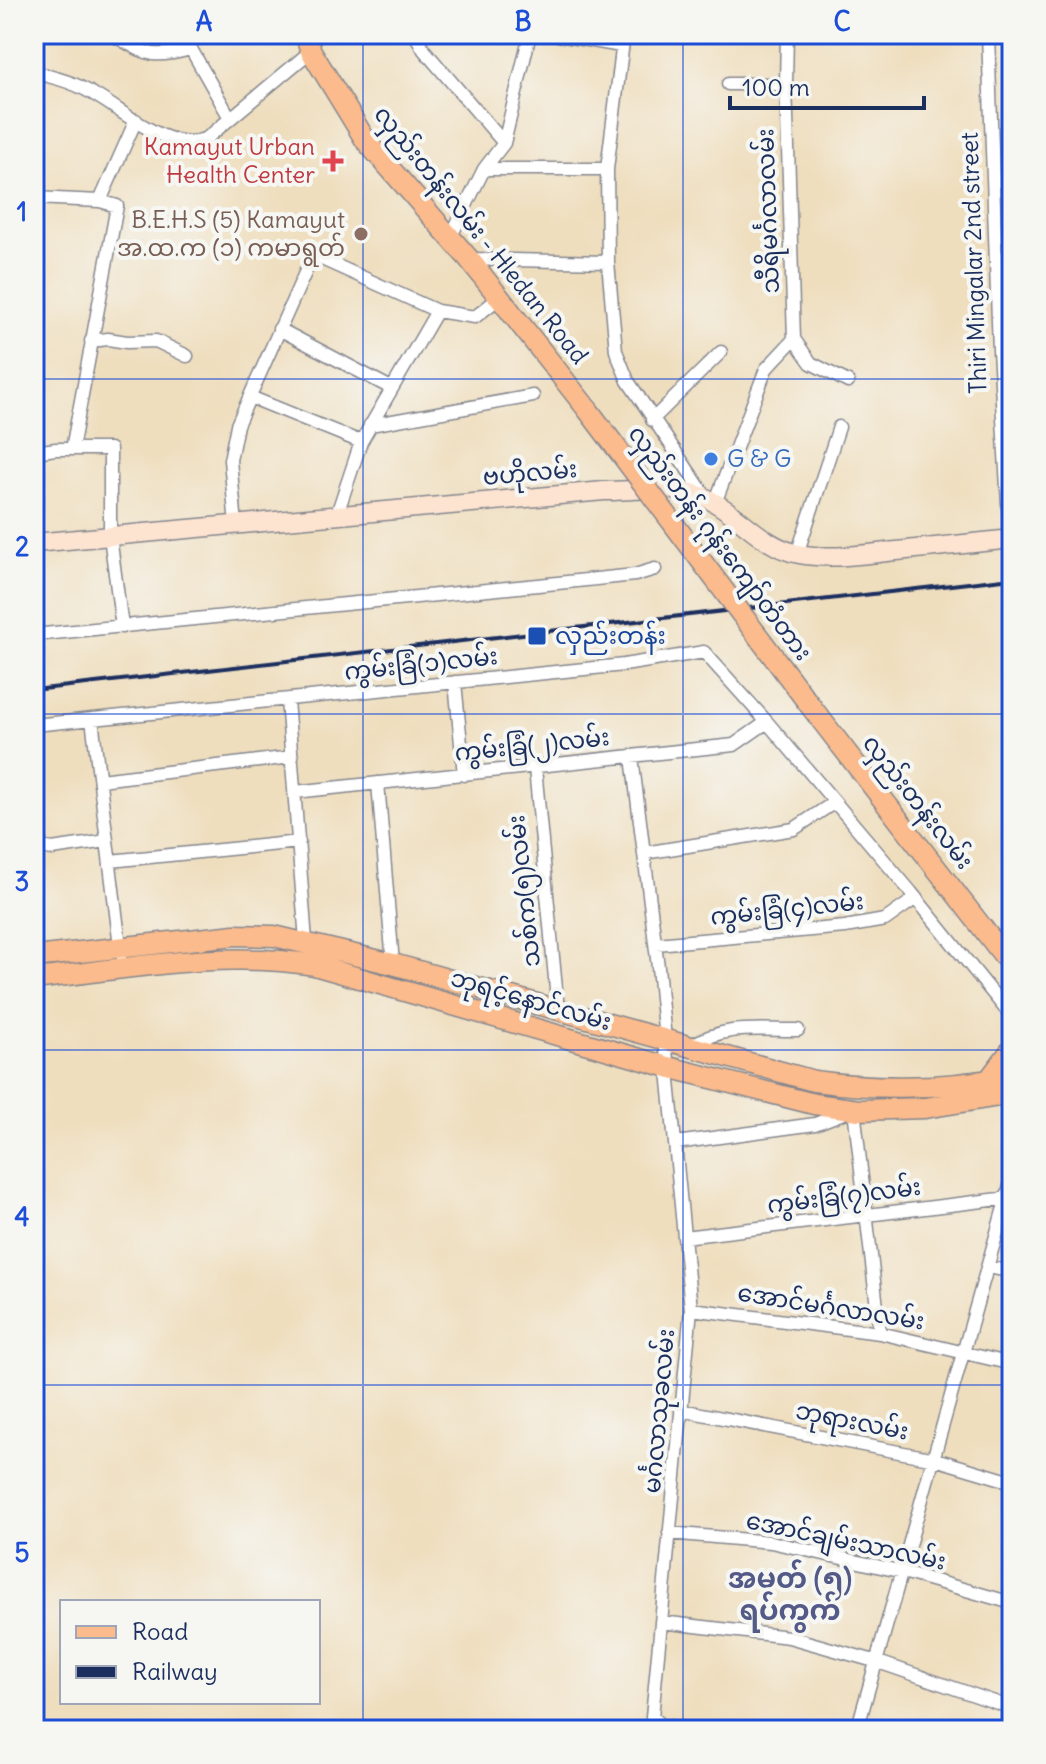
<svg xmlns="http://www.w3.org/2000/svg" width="1046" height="1764" font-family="Delius,'Noto Sans Myanmar',sans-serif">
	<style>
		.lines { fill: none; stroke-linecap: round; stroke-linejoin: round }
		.minor-casing { stroke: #85868e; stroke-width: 15 }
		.secondary-casing { stroke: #85868e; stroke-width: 21 }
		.primary-casing { stroke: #85868e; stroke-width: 23 }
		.minor { stroke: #fff; stroke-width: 12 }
		.secondary { stroke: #fde4d1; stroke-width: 18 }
		.primary { stroke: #fbbb8c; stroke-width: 20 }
		.rail { stroke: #1b2f5e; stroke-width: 4 }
		.primary-bridge-casing { stroke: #85868e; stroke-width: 23; stroke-linecap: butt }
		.primary-bridge { stroke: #fbbb8c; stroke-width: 20 }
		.grid { fill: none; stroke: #1d4ed8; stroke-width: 2; stroke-opacity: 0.55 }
		.health-dot { fill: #e0444e; stroke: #f6f6f2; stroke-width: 3 }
		.education-dot { fill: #8d6e63; stroke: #f6f6f2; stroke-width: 3 }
		.shop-dot { fill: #3f7fe0; stroke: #f6f6f2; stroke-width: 3 }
		.transit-dot { fill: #1a4fb4; stroke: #f6f6f2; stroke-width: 3 }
		.labels { text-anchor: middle; stroke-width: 8; stroke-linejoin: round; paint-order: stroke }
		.health-label { font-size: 24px; fill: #be3a42; stroke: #f6f6f2; text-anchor: end }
		.street-label { font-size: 24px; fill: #1b2f5e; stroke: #f6f6f2 }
		.education-label { font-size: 24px; fill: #785e54; stroke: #f6f6f2; text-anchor: end }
		.shop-label { font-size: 24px; fill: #366cbe; stroke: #f6f6f2; text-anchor: start }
		.transit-label { font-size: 24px; fill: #164399; stroke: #f6f6f2; text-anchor: start }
		.quarter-label { font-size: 28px; font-weight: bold; fill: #535a87; stroke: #f6f6f2 }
		.neatline { fill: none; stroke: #1d4ed8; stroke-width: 3 }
		.grid-label { font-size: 26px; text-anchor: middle; font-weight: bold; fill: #1d4ed8 }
	</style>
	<rect width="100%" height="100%" fill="#f6f6f2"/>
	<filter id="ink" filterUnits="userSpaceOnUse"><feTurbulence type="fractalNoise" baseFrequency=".0125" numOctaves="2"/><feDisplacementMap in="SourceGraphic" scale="16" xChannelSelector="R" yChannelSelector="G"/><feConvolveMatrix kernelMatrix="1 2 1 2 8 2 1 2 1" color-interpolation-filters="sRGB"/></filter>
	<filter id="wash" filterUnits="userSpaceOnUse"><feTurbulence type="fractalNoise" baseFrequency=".006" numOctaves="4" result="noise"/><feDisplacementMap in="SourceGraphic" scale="32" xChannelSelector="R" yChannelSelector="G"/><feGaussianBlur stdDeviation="1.8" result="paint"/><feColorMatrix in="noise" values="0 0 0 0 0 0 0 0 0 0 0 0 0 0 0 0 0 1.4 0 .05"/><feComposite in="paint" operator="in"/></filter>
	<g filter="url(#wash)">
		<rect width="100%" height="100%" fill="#efdebe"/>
	</g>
	<g filter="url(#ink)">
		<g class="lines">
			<defs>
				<path id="minor" d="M111,34C148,54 149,60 191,49
					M188,34L191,49L230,118
					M415,34L424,50L504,143
					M553,34L621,46
					M624,34L607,169L608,262L616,351L628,381L706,497
					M787,34L786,84L794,339
					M988,34L999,350L1010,539
					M34,72C50,77 68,80 82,88C118,104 167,156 207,138L311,51
					M728,84H786
					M484,169H607
					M34,198L100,201L117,206L72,449
					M100,201L136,120
					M450,238L484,169L504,143L530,34
					M469,259L608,262
					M279,329L391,388
					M794,339L811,363L848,382
					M91,341L108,339L127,342L156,341L187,356
					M250,397L361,442
					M652,420L721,352
					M370,425L533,396
					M34,452L56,449H110V536L122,627
					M715,503L766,369L794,339
					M337,514L361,442L437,311
					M236,525L230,460L237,425L313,255L437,311L475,317L499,298
					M797,554L839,427
					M34,635L538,585L635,575L655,569
					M455,682L464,775
					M287,700L306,941
					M92,719L121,954
					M34,725L624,665L704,652L767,722L911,892L1012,1017
					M632,757L658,967L691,1309L652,1717L662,1725L692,1730
					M535,768L558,1010
					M100,780L292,757
					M378,783L393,964
					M295,792L734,745L767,722
					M34,828L42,847L52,849L107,841
					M644,853L794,829L835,802
					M110,861L299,842
					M656,944L845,927L885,920L916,898
					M689,1047C724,1024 758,1030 798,1030
					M676,1143L815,1124L854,1109L880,1333
					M684,1237L1008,1198
					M988,1267L1012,1272
					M691,1309L880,1333L1012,1364
					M681,1410L935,1459L1012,1482
					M669,1533L771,1542L903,1572L1012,1603
					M661,1622L789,1637L878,1662L1012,1708
					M857,1730L1012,1179"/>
				<path id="secondary" d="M34,543L604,491C636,491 677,484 706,498C739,513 762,547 799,554C831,560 865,554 897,551C935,547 974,543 1012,539"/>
				<path id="primary" d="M305,34L311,51L366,141L469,259L588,410
					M812,708L1012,966
					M34,957L235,935L274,936L393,964L814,1081C881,1090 946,1089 1012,1076
					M34,979C126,969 222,950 314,965L668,1067L814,1104L859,1110L925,1108L1012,1094
					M988,1081L1012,1049"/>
			</defs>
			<!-- minor casing -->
			<use href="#minor" class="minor-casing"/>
			<!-- secondary casing -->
			<use href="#secondary" class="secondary-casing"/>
			<!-- primary casing -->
			<use href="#primary" class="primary-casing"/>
			<!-- minor -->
			<use href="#minor" class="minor"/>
			<!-- secondary -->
			<use href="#secondary" class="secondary"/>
			<!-- primary -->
			<use href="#primary" class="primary"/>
			<!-- rail -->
			<path class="rail" d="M34,690L1012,578"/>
			<defs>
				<path id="primary-bridge" d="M588,410L812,708"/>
			</defs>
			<!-- primary-bridge casing -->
			<use href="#primary-bridge" class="primary-bridge-casing"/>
			<!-- primary-bridge -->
			<use href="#primary-bridge" class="primary-bridge"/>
		</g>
	</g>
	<!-- grid -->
	<path class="grid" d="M363,34V1730M683,34V1730M34,379H1012M34,714H1012M34,1050H1012M34,1385H1012"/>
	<!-- markers -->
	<path class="health-dot" d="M329 149h8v8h8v8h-8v8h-8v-8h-8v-8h8z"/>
	<circle class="education-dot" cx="361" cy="234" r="8"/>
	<circle class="shop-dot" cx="711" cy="459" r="8"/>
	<rect class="transit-dot" x="527" y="626" width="20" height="20" rx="4"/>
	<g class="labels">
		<!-- health labels -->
		<g class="health-label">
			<text x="315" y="155">Kamayut Urban<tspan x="315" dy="28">Health Center</tspan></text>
		</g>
		<!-- street labels -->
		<g class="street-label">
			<text transform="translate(768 211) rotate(-92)" y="8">သီရိမင်္ဂလာလမ်း</text>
			<text transform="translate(481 235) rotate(51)" y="8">လှည်းတန်းလမ်း - Hledan Road</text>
			<text transform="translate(974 263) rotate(-92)" y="8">Thiri Mingalar 2nd street</text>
			<text transform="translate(530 473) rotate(-5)" y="8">ဗဟိုလမ်း</text>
			<text transform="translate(720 543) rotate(53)" y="8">လှည်းတန်း ဂုန်းကျော်တံတား</text>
			<text transform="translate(421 664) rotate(-6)" y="8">ကွမ်းခြံ(၁)လမ်း</text>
			<text transform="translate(532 745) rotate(-6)" y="8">ကွမ်းခြံ(၂)လမ်း</text>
			<text transform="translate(918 802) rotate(52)" y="8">လှည်းတန်းလမ်း</text>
			<text transform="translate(524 891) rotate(-96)" y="8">သစ်က(၅)လမ်း</text>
			<text transform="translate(787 909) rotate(-6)" y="8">ကွမ်းခြံ(၄)လမ်း</text>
			<text transform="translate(531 1000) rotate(16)" y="8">ဘုရင့်နောင်လမ်း</text>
			<text transform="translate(844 1196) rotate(-7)" y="8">ကွမ်းခြံ(၇)လမ်း</text>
			<text transform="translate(831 1307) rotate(9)" y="8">အောင်မင်္ဂလာလမ်း</text>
			<text transform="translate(659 1411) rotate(-85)" y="8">မင်္ဂလာသုခလမ်း</text>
			<text transform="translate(852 1421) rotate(11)" y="8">ဘုရားလမ်း</text>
			<text transform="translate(846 1541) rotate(12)" y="8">အောင်ချမ်းသာလမ်း</text>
		</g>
		<!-- education labels -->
		<g class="education-label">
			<text x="345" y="228">B.E.H.S (5) Kamayut<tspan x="345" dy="28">အ.ထ.က (၁) ကမာရွတ်</tspan></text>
		</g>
		<!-- shop labels -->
		<g class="shop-label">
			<text x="727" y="467">G &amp; G</text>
		</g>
		<!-- transit labels -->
		<g class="transit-label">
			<text x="555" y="644">လှည်းတန်း</text>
		</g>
		<!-- quarter labels -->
		<g class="quarter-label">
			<text x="790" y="1588">အမှတ် (၅)<tspan x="790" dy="32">ရပ်ကွက်</tspan></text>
		</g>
	</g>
	<!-- margin -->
	<rect width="1046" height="1764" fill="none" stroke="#f6f6f2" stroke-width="88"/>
	<!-- legend -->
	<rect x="60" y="1600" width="260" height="104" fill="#f6f6f2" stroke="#9ea6b7" stroke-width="2"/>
	<rect x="76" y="1626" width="40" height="12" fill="#fbbb8c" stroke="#9ea6b7" stroke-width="2"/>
	<text x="132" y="1640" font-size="24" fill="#1b2f5e">Road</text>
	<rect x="76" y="1666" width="40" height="12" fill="#1b2f5e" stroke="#9ea6b7" stroke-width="2"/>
	<text x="132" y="1680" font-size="24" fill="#1b2f5e">Railway</text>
	<!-- scale -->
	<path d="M730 96v12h194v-12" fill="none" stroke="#1b2f5e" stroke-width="4"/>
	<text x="742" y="96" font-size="24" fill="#1b2f5e" stroke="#f6f6f2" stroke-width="6" paint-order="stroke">100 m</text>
	<rect x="44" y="44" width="958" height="1676" class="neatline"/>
	<g class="grid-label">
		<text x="204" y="31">A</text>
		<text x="523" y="31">B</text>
		<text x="842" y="31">C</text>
		<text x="22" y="221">1</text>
		<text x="22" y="556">2</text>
		<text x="22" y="891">3</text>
		<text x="22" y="1226">4</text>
		<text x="22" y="1562">5</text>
	</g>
</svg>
